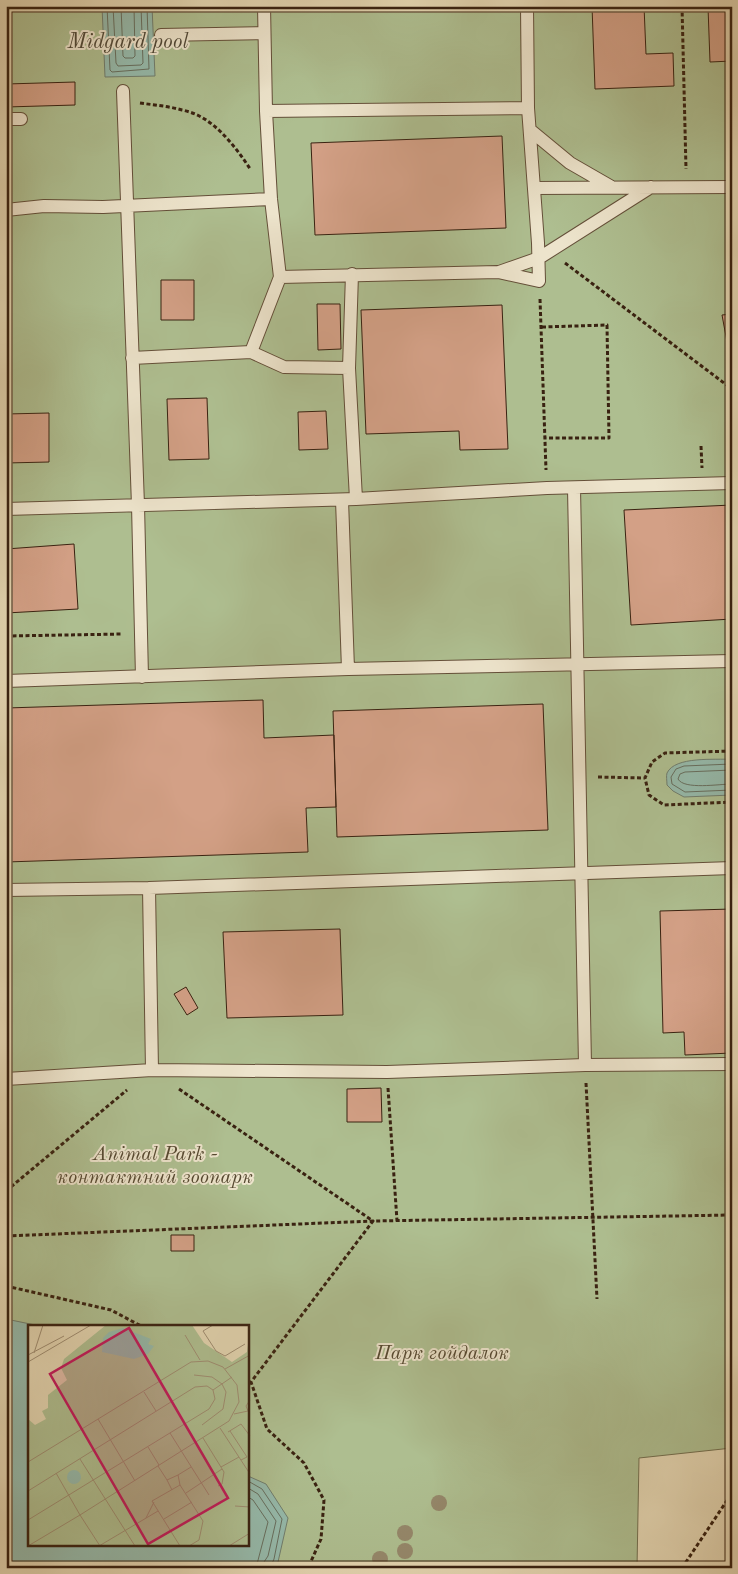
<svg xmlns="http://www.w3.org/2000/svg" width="738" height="1574" font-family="'Old Standard TT',serif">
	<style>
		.green { fill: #aebe90; stroke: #747050; fill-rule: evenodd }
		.water { fill: #95b9aa; stroke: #707d6d }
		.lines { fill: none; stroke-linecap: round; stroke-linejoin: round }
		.shore { stroke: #676e5e; stroke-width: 1 }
		.building { fill: #d3a086; stroke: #392211 }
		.lane-casing { stroke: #644f39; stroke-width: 14 }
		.path { stroke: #392211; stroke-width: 3; stroke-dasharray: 4 2.5; stroke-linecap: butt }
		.lane { stroke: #ede4cc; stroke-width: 12 }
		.tree { fill: #95886b }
		.labels { text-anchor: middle; stroke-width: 4; stroke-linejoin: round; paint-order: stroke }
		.park-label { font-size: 20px; font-style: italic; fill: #564931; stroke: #ede4cc }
		.water-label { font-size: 21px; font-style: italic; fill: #504837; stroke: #ede4cc }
		.inset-road { fill: none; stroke: #9f8d71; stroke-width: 1 }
		.view { fill: #c2185b; fill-opacity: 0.15; stroke: #c2185b; stroke-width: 2.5 }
		.inset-edge { fill: none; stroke: #392211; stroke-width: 2.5 }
	</style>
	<rect width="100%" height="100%" fill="#e3d5b1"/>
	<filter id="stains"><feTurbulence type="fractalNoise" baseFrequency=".004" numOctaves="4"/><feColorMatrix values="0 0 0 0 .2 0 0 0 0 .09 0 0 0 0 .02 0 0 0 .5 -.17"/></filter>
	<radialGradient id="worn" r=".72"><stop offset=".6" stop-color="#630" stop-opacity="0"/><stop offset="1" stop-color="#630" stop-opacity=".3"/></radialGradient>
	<!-- green -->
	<path class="green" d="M6,6H732V1448L639,1458L637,1568H6ZM29,1326H248V1545H29Z"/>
	<!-- water -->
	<path class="water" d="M102,6H152L155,76L105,77Z
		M732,759V795L684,797L673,791L667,785C667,781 666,776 667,773C675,756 715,760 732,759Z
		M6,1319L40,1326H29V1545H248V1476L266,1484L288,1518L278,1562L273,1568H6Z"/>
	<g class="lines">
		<!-- shore -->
		<path class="shore" d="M107,6L110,70L112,72L149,69L147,6
			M113,6L116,63L118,66L141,65L143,63L141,6
			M121,6L123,56L125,58H133L135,56L134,6
			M732,764L684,766L676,769L671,777L672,784L685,792L732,790
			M732,770L685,772L680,774L678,779C684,790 719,784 732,784
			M248,1481L262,1489L282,1519L274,1559L270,1568
			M248,1488L258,1494L276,1521L268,1556L264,1562L263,1568
			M248,1497L253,1500L268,1522L256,1568"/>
	</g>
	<!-- building -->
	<path class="building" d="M592,6H644L646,54L673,53L674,86L595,89Z
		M732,6V61L710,62L708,7Z
		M75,82V105L6,107V84Z
		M502,136L506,228L315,235L311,143Z
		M161,280H194V320H161Z
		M317,304H340L341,349L318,350Z
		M502,305L508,449L460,450L459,431L366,434L361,310Z
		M732,314V341L727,342L722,315Z
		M207,398L209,459L169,460L167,399Z
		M326,411L328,449L299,450L298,412Z
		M49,413V462L6,463V414Z
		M732,505V619L631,625L624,510Z
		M74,544L78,609L6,613V549Z
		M263,700L264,738L334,735L336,807L306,808L308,852L6,862V708Z
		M543,704L548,830L337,837L333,711Z
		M732,909V1053L685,1055L684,1032L663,1033L660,911Z
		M340,929L343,1015L227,1018L223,932Z
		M186,987L198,1008L187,1015L174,994Z
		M381,1088L382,1122H347V1089Z
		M171,1235H194V1251H171Z"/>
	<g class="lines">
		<defs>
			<path id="lane" d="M264,6L266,111L271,199L280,277L251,352L284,367L349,368L352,274
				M161,35L264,33
				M123,91L138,505L142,677
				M266,111L528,108
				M6,119H21
				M530,130L570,163L610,186
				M534,188L732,187
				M6,210L44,206L103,207L271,199
				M499,272L539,258L651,187
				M280,277L498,272L539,281L538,243L528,108L527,6
				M132,358L251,352
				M349,368L356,499
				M574,488L585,1065
				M342,500L348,669
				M6,509L356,499L547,488L732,483
				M6,681L348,669L732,661
				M149,888L152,1070
				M6,890L149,888L732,868
				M6,1079L152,1070L387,1072L585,1065L732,1064"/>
		</defs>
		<!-- lane casing -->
		<use href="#lane" class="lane-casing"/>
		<!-- path -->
		<path class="path" d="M682,6L686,169
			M140,103C154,105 168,106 182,110C213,116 234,145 251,170
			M565,263L732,389
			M540,299L546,470
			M542,327L607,325L609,438H546
			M701,446L702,468
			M6,636L123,634
			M732,751L665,753L652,762L645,778L649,795L664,805L732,802
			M598,777L645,778
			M586,1083L597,1299
			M388,1088L397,1221
			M179,1089L373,1221L251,1382L267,1429L304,1463L324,1500L321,1539L308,1568
			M6,1191L127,1090
			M6,1236L373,1221L732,1215
			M6,1286L111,1310L141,1326
			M682,1568L732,1493"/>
		<!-- lane -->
		<use href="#lane" class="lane"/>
	</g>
	<!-- trees -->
	<g class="tree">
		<circle cx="439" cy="1503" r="8"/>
		<circle cx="405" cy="1533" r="8"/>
		<circle cx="405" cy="1551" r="8"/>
		<circle cx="380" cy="1559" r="8"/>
	</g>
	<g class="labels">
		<!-- park labels -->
		<g class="park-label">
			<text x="155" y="1160">Animal Park -<tspan x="155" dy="23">контактний зоопарк</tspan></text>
			<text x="442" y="1359">Парк гойдалок</text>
		</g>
		<!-- water labels -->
		<g class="water-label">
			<text x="128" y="48">Midgard pool</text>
		</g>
	</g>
	<!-- overview -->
	<g transform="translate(28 1325)">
		<rect width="221" height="221" fill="#e3d5b1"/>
		<path d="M78,0H164L176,18L204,37L219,27L221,11V221H0V94L7,100L18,94L14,86L20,83V70L39,55L33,43L36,34Z" fill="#aebe90"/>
		<path d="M95,3L123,14L120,19L126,21L120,29L106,34L74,27L75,13L81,7ZM39 152a7 7 0 1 1 14 0a7 7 0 1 1-14 0Z" fill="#95b9aa"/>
		<path class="inset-road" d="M185,0L175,6L188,26L197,31L217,19M157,10L172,35M6,28L15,0M0,30L36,11M0,37L63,0M197,44L222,30M166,50L184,52L194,59L198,67L195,84L174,100M185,65L204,52M116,67L128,86M206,89L220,86L218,81L222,75M70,94L107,156M192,103L222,149M202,106L219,132L213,135M200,107L213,99L222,111M142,108L181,170M175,113L196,147L194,159L190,161M120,122L131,140M52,134L107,221M0,137L163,37L180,36L195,42L209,60L211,77L201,96L52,190L28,148M130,141L139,155M193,142L211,132M150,150L163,142M144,165L139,155L150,150L152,160L175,196L171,215L161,221M0,166L167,62L179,61L185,65L187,74L181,84L0,195M158,168L194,144M207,181L222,182M118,193L126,177M136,194L164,177M0,221L52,190L72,221M71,221L130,186M152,221L124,176L152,160M201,221L222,208"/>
		<path class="view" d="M101,3L200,173L120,219L22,49Z"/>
		<rect width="221" height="221" class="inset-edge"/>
	</g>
	<!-- margin -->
	<rect width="738" height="1574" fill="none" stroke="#e3d5b1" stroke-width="25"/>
	<rect x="8" y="8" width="723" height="1559" fill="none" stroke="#392211" stroke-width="2.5"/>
	<rect x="12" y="12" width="713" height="1549" fill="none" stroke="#392211"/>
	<rect width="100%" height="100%" filter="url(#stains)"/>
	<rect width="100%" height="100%" fill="url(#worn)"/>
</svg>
